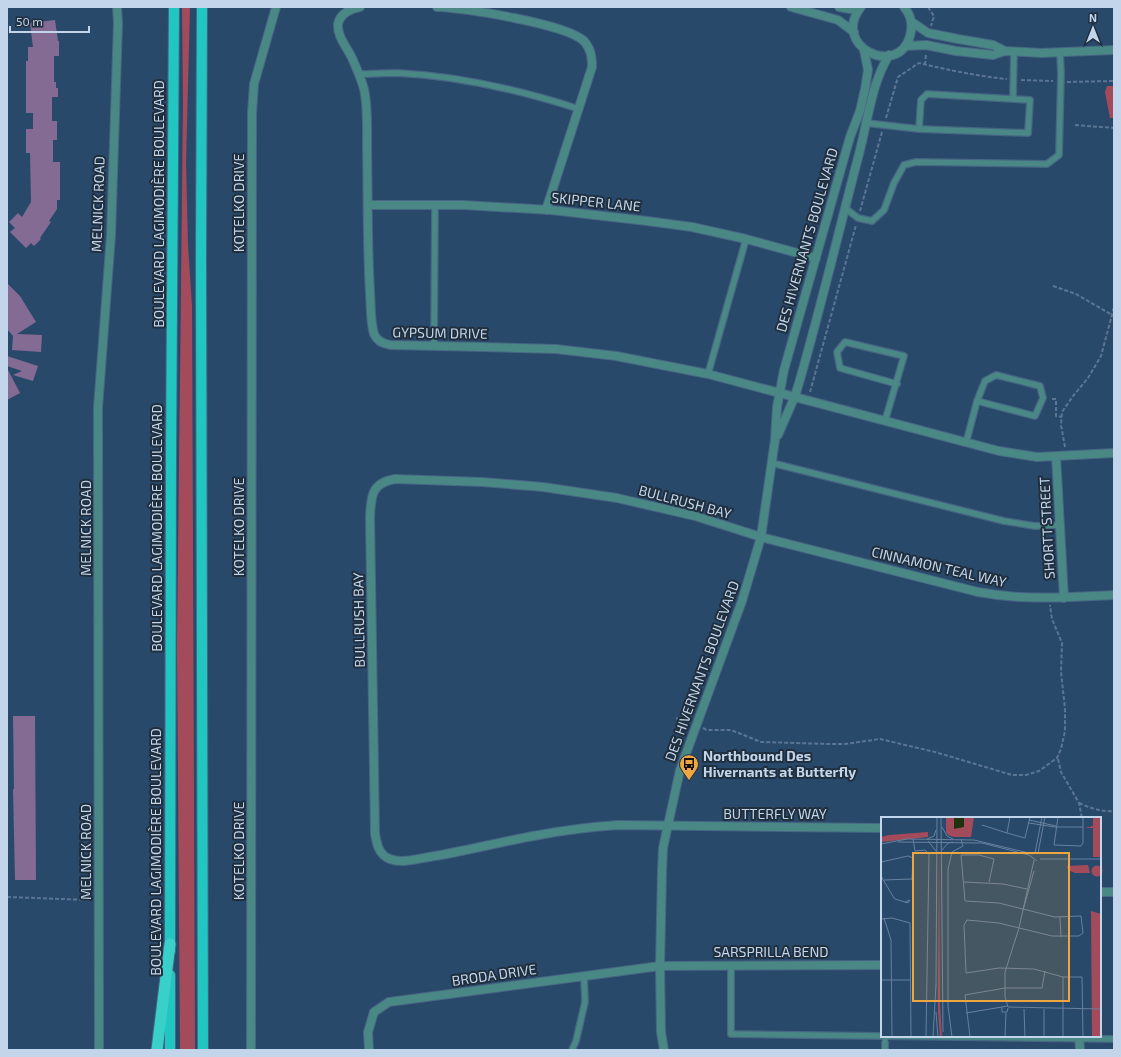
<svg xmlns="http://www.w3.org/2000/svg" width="1121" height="1057" font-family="'Exo 2',sans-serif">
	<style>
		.green { fill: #a44b5b }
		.building { fill: #836b94 }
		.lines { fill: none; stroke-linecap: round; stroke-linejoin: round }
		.service-casing { stroke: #486584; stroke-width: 8 }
		.minor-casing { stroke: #486584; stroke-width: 10 }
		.tertiary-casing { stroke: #486584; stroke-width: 10 }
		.primary-casing { stroke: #486584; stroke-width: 12 }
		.trunk-casing { stroke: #486584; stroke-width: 13 }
		.path { stroke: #5b7694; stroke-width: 2; stroke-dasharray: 4 2; stroke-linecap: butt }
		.service { stroke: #498885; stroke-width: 5.5 }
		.minor { stroke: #498885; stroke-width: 8 }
		.tertiary { stroke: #498885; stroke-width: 8 }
		.primary { stroke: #22c6c1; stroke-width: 10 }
		.trunk { stroke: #3ad0ca; stroke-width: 11 }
		.labels { text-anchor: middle; stroke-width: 4; stroke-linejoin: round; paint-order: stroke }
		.street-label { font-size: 14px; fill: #c3d5ea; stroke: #202f3e }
		.poi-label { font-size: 14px; font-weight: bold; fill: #c3d5ea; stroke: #202f3e; text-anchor: start }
		.inset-road { fill: none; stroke: #67819e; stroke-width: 1 }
		.view { fill: #f0a63f; fill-opacity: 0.15; stroke: #f0a63f; stroke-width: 2 }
		.inset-edge { fill: none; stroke: #c3d5ea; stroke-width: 2 }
	</style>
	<rect width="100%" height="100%" fill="#29496b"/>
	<!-- green -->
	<path class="green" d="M182,7H190L186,163L188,245L192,306L195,1050H180L177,646L183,105Z
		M1107,86H1114V118H1110L1105,92Z"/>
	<!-- building -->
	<path class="building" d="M55,20L58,41H59V56H54V82H56V88H58V97H52V121H57V140H53V162H60V200H57V209L49,221L51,222L40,238L41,239L34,246L31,243L26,248L10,232L15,228L9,222L18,213L22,217L31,202L30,153H26V129H33V113H26V61H28V47H33L30,23Z
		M7,283L20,296L36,322L17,334L42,335L41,352L12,350L13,336L7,329Z
		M7,356L38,366L33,381L13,375L22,371L7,366Z
		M7,368L20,393L7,400Z
		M13,716H35L36,880H15L13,789H14Z"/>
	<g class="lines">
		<defs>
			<path id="service" d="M358,74C372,74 385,73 398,73C460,76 520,90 579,109
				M1013,99L1014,51
				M866,123L919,129L921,100L927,94L1030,100L1028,133L919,129
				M845,208L858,218L872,221L884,210L894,183L904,165L916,162L1047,164L1059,155L1061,74L1060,52
				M434,346L435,205
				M708,374L746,239
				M885,421L904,356L845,342L837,352L840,368L897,384
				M966,443L977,401L985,381L996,375L1040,386L1043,398L1035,416L977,401
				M772,463L1004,521L1035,526L1060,525
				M731,965V1034L1114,1039
				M885,1037V1050
				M572,1050L576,1041L585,1002L584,976"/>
			<path id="minor" d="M360,7C351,8 340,14 338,24C337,37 347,47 352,58C356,67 361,78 364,89C368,107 367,127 367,146C368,195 367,243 370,292C371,305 370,320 374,334C377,341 383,344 391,345L483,347L556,349L616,356L708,374L999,451L1037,457L1114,453
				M437,7C465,8 566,24 584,41C591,49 592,57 592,67L546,210
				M369,205H463L551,210L647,221L692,227L746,239L816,258
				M1056,456L1064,598
				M882,828L618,825C591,827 565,830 539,835C504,841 470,850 435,856C421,858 403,864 390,859C379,855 377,845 375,834L370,517C371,497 371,483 395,479L482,482L543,487L617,498L695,516L761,537L978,592C1026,601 1066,597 1114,595
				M1100,892H1114
				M1079,1036L1080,1050
				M99,1050L98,408L111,235L118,23L117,7
				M251,1050L252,113L254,84L276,7
				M369,1050L368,1032L374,1012L389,1002L660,966L882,965"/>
			<path id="tertiary" d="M791,7L838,20L854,32
				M839,7L850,9L860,8
				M861,7C830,46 898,79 910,36C913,25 911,15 904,7
				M912,22L928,33L958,39L993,45L1005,51
				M905,46L926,45L956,51L993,55L1005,51L1041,53L1114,50
				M778,435L795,396L799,383C821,307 839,230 859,154C868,120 871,85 889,55
				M664,1050L661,1032L660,966L662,871L663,848L680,770L742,601L761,537L775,440L777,407L784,370L850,137L860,111L865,89L868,70L864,50L865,51"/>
			<path id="primary" d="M202,7L201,262L203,1050
				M170,951L171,456L174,7
				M170,975V1050"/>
			<path id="trunk" d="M157,1050L170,944"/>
		</defs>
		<!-- service casing -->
		<use href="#service" class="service-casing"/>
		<!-- minor casing -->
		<use href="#minor" class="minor-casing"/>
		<!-- tertiary casing -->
		<use href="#tertiary" class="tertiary-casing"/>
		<!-- primary casing -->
		<use href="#primary" class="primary-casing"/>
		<!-- trunk casing -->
		<use href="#trunk" class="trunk-casing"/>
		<!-- path -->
		<path class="path" d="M928,7L934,16L931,26
			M925,65L926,53
			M1021,80L1053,81
			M1067,82L1114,81
			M886,118L898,77L919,63C948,70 977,76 1007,79
			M1075,125L1114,128
			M860,211L882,132
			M1053,286L1076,294L1114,316
			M810,392L856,225
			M1052,399H1056V416L1062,417
			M1065,447L1061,425L1062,412L1073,396L1088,378L1101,356L1114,307
			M676,718L688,723
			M703,728L707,730H731L761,742L829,744H845L880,739L935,752L1012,775H1026L1039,771L1057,758L1061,749L1065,731V709L1061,672L1062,643L1052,619L1050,605
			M1058,759L1061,772L1079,803L1082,818
			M1079,803C1090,808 1102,812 1114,811
			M7,897L90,900"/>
		<!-- service -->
		<use href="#service" class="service"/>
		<!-- minor -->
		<use href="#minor" class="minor"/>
		<!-- tertiary -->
		<use href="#tertiary" class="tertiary"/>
		<!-- primary -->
		<use href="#primary" class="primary"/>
		<!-- trunk -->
		<use href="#trunk" class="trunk"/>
	</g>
	<!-- icons -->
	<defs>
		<symbol id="bus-pin" viewBox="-11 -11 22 30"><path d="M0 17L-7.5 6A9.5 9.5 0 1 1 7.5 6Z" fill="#f0a63f" stroke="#202f3e"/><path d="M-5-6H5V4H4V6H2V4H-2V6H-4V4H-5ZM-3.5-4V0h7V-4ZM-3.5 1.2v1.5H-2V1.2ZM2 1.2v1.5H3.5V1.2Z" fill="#111"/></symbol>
	</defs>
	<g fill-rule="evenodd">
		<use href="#bus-pin" x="678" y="753" width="22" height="30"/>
	</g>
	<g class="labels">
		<!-- street labels -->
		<g class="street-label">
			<text transform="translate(596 202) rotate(6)" y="5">SKIPPER LANE</text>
			<text transform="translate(239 203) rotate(-90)" y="5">KOTELKO DRIVE</text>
			<text transform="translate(98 204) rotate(-88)" y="5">MELNICK ROAD</text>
			<text transform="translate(159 204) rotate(-90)" y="5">BOULEVARD LAGIMODIÈRE BOULEVARD</text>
			<text transform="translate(807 240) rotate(-74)" y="5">DES HIVERNANTS BOULEVARD</text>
			<text transform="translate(440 333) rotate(1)" y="5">GYPSUM DRIVE</text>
			<text transform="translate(685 502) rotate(15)" y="5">BULLRUSH BAY</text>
			<text transform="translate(239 527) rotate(-90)" y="5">KOTELKO DRIVE</text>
			<text transform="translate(86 528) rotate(-90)" y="5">MELNICK ROAD</text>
			<text transform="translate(157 528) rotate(-90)" y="5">BOULEVARD LAGIMODIÈRE BOULEVARD</text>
			<text transform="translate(1047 528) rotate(-93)" y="5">SHORTT STREET</text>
			<text transform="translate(939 567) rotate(13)" y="5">CINNAMON TEAL WAY</text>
			<text transform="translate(359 620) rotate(-91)" y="5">BULLRUSH BAY</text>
			<text transform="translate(702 671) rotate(-70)" y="5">DES HIVERNANTS BOULEVARD</text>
			<text x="775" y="819">BUTTERFLY WAY</text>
			<text transform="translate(239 851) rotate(-90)" y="5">KOTELKO DRIVE</text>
			<text transform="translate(86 852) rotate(-90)" y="5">MELNICK ROAD</text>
			<text transform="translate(156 852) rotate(-90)" y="5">BOULEVARD LAGIMODIÈRE BOULEVARD</text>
			<text x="771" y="957">SARSPRILLA BEND</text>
			<text transform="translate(494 975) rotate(-8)" y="5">BRODA DRIVE</text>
		</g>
		<!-- poi labels -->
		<g class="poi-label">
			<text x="703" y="761">Northbound Des<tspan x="703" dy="16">Hivernants at Butterfly</tspan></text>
		</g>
	</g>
	<!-- overview -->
	<g transform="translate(881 817)">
		<rect width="220" height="220" fill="#29496b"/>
		<path d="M65,0H93L90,20H73L67,18L65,15ZM212,0H220V40H212V11H204L212,9ZM47,15V20L0,25V20L8,18ZM58,27L59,188L61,220H59L57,194ZM207,48L209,56H194L187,53L186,49ZM210.5 54a5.5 5.5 0 1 1 11 0a5.5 5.5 0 1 1-11 0ZM210,94L220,97V220H211Z" fill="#a44b5b"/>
		<path d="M73,0H83V10L73,12Z" fill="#213211"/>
		<path class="inset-road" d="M60,0L62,215M129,0L126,16L144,21L149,0M177,0L173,28L200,29L202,26V0M148,3L175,9M148,6L174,10H202M101,8L126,16M61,10L66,19L72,22M32,22L34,34L44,33L48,37L45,220M46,22L53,19L55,13M47,24L55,34M17,25L101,26L148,38L156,44M0,27L26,22L93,23L152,37M61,33L67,26L72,25M154,36L161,0M157,36L164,0M159,42H220M0,45L27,39L32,41L31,62L3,63M0,59L13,81L14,82L27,86L29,83L24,85M83,65L122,67L146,72M108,65L113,42L98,38H80L84,84L118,86L174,100L200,99L202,116L198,119H171L118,106L86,103L83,108L85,156L118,151L153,152L182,160H201L202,220M142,93L153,54M179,100L180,120M3,101L10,123L11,220M0,102L11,101L29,106L30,220M182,160V220M0,163H29M55,169L56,0M126,189L121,190V195H126L127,191M127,190L124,180V155L138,111L153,43M127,190L220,192M143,192L144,220M55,195L57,220M85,196L121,190M52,220L55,168M71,220L67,189V52L71,35L82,29L80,22M89,220L84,178L124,171H161L164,154M124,220L125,196M163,220V192"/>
		<path class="view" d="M32,36H188V184H32Z"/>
		<rect width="220" height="220" class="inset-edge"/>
	</g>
	<!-- border -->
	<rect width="1121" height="1057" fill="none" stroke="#c3d5ea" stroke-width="16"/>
	<!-- north arrow -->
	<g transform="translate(1093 28)" stroke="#202f3e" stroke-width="3" paint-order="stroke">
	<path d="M0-3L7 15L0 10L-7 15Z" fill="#c3d5ea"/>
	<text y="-6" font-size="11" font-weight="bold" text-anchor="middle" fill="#c3d5ea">N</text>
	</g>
	<!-- scale -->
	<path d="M10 26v6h79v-6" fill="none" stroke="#c3d5ea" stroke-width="2"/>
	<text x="16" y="26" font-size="12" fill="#c3d5ea" stroke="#202f3e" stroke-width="3" paint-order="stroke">50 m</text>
</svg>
